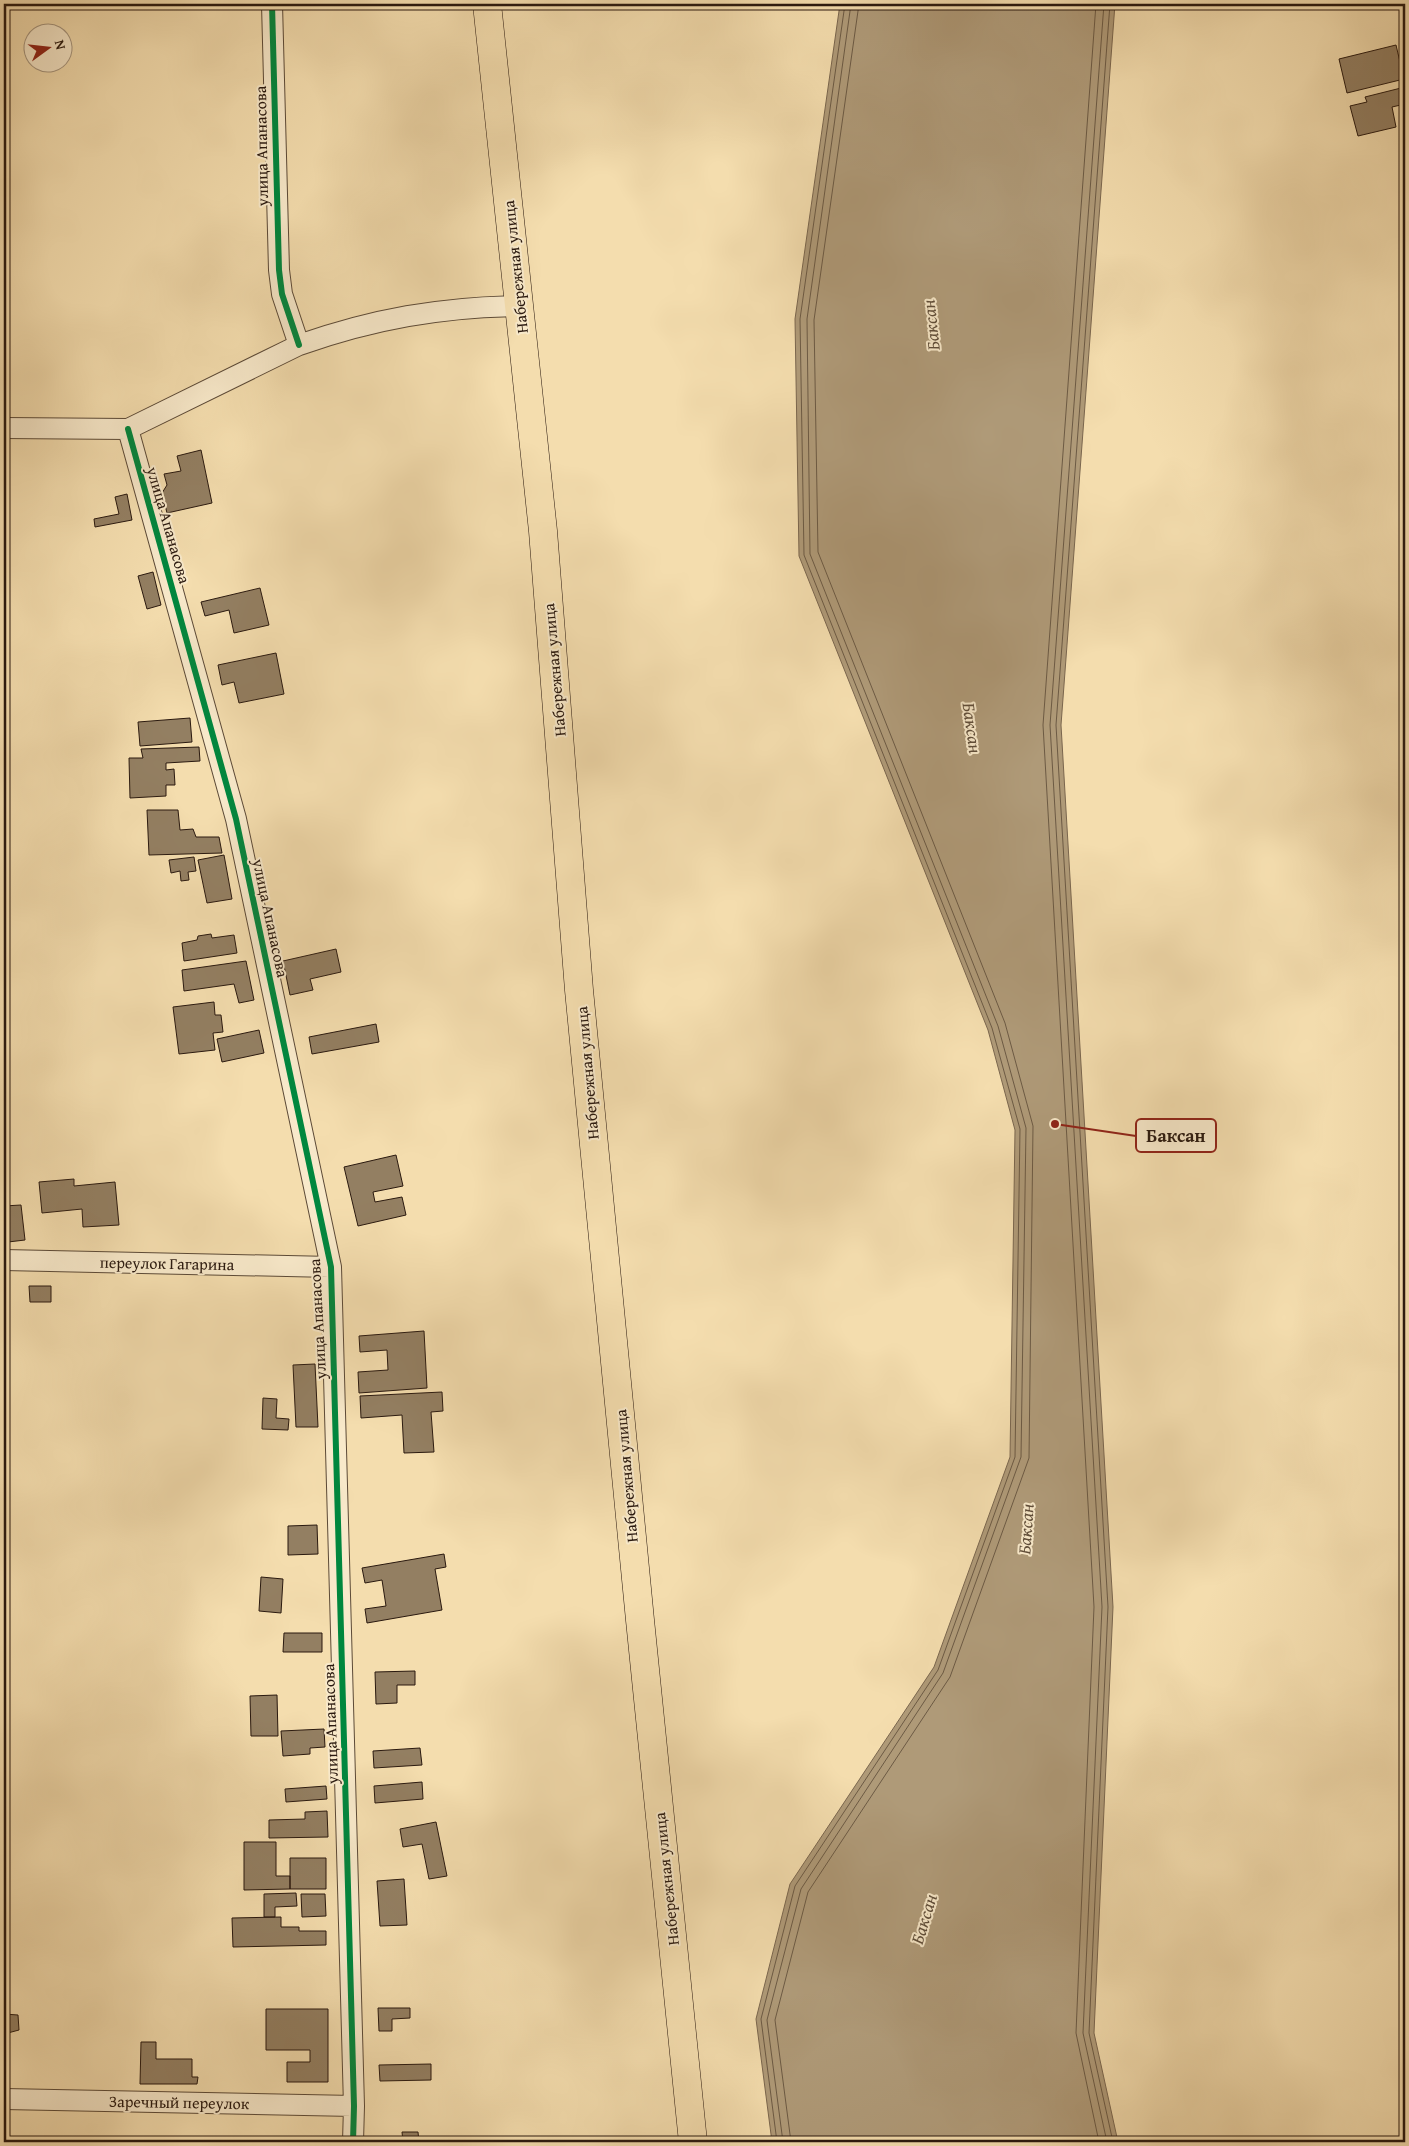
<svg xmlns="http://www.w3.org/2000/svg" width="1409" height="2146" font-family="'Gentium Book Plus',serif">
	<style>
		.water { fill: #af9a78; stroke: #7a664e }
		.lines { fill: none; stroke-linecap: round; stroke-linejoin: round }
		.shore { stroke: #6c5a44; stroke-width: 1 }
		.building { fill: #937f62; stroke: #2a190f }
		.street-casing { stroke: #5c4a37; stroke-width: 22 }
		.primary-casing { stroke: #2a190f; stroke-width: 29 }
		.street { stroke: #f8e9ca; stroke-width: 20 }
		.primary { stroke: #f4ddae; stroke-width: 28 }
		.cycleway-casing { stroke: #f8e9ca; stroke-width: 9 }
		.cycleway { stroke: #00873e; stroke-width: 6 }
		.labels { text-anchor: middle; stroke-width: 4; stroke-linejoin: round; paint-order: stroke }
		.street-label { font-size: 16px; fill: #2a190f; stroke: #f8e9ca }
		.water-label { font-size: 18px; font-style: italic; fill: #5f4d39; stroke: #f8e9ca }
		.leader { fill: none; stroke: #8f2418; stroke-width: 2 }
		.callout-dot { fill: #8f2418; stroke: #f8e9ca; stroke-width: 2 }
		.callout { fill: #f8e9ca; stroke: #8f2418; stroke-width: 2 }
		.callout-label { font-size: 18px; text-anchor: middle; font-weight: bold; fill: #2a190f }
	</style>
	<rect width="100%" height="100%" fill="#f4ddae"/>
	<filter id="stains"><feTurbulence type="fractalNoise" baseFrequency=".004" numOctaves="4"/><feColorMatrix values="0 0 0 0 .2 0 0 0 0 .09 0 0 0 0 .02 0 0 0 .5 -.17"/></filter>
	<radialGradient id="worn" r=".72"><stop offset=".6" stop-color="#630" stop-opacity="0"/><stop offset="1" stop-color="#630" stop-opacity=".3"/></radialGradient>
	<!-- water -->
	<path class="water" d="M840,4H1115L1061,725L1113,1607L1094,2033L1118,2142H772L756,2019L790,1884L934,1667L1010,1457L1015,1130L988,1030L799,556L795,319Z"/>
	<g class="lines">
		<!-- shore -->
		<path class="shore" d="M1096,4L1043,725L1094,1607L1076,2033L1099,2142
			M1104,4L1050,725L1102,1607L1083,2033L1107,2142
			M1110,4L1056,725L1108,1607L1089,2033L1113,2142
			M777,2142L761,2019L795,1886L938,1670L1015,1457L1020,1129L992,1028L804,555L800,319L845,4
			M783,2142L767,2020L801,1889L943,1673L1021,1457L1026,1128L998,1026L810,554L807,319L851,4
			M791,2142L775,2020L808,1892L950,1677L1029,1458L1033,1126L1005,1023L818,552L814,320L859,4"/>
	</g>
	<!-- building -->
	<path class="building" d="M1396,45L1404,79L1347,93L1339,59Z
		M1405,87V104L1392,107L1396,127L1358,136L1350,106L1367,102L1365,97Z
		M201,450L212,503L167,513L162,493L167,485L164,474L181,471L177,456Z
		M127,494L132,520L95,527L94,519L119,514L115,497Z
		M153,572L161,605L147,609L138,576Z
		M260,588L269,625L234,633L229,610L205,616L201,602Z
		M276,653L284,694L239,703L234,682L222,685L218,665Z
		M190,718L192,742L140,746L138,722Z
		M199,747L200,761L166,763V770L174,769L175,785H166V796L130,798L129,758H143L141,749Z
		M147,810H178L180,830L193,829L196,837H219L222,853L149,855Z
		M224,855L232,899L207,903L198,860Z
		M194,857L196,871L188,872L189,880L181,881L180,871L171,873L169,860Z
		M211,934L212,938L234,935L237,953L184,961L182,943L197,940L198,936Z
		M336,949L341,972L310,979L313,990L290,995L283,961Z
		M246,961L254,1000L239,1003L234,984L184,991L182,970Z
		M214,1002L215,1015H221L223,1032L213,1033L215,1050L179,1054L173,1007Z
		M376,1024L379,1042L312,1054L309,1037Z
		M259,1030L264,1053L222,1062L217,1039Z
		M396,1155L403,1186L373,1192L375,1202L402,1197L406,1215L358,1226L344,1167Z
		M74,1179V1186L115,1182L119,1225L83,1227L82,1209L42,1213L39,1182Z
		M21,1205L25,1240L8,1242L4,1206Z
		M29,1286H51V1302H30Z
		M424,1331L427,1388L359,1393L358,1372L388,1370L387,1350L360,1352L359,1336Z
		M315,1364L318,1427H296L293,1365Z
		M442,1392L443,1411L431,1412L434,1452L404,1453L402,1415L361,1418L360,1396Z
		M263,1398L277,1399L276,1418L289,1419L288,1430L262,1429Z
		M317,1525L318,1554L288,1555V1526Z
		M444,1554L446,1567L435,1569L442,1610L367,1623L365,1609L386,1606L382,1580L365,1583L362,1568Z
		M261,1577L283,1579L281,1613L259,1611Z
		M284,1633H322V1652H283Z
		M415,1671V1685H397V1703L376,1704L375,1672Z
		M277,1695L278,1736H251L250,1696Z
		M324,1729L325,1747L310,1748V1754L283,1756L281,1731Z
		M420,1748L422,1765L374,1768L373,1751Z
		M422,1782L423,1799L375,1803L374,1786Z
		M326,1786L327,1799L286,1802L285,1789Z
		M327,1811L328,1837L269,1838V1820L305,1819V1812Z
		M436,1822L447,1876L429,1879L422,1844L403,1847L400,1829Z
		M244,1842H276V1876H290V1889L244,1890Z
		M290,1858H326V1889H290Z
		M404,1879L407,1925L380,1926L377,1881Z
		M296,1893L297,1906L275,1907V1917H264V1894Z
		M301,1894H325L326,1916L302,1917Z
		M281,1917V1927H299V1931H326V1945L233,1947L232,1918Z
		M378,2008H410V2018L392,2019V2031H379Z
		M266,2009H328V2082H287V2062H310V2050H266Z
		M4,2014L18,2015L19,2030L4,2034Z
		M141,2042H156V2059H192V2077H198L197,2084H140Z
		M431,2064V2080L380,2081L379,2065Z
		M402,2132H418L419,2142H403Z"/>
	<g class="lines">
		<defs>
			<path id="street" d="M272,4L279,270L282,294L299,345
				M4,428L128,429L299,345C373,319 441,307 519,306
				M128,429L236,819L331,1267L354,2106L353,2142
				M4,1260L331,1267
				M4,2099L354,2106"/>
			<path id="primary" d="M487,4L543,531L579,990L640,1620L693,2142"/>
		</defs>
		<!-- street casing -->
		<use href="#street" class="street-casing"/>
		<!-- primary casing -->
		<use href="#primary" class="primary-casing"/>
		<!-- street -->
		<use href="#street" class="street"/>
		<!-- primary -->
		<use href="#primary" class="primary"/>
		<defs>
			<path id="cycleway" d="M272,4L279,270L282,294L299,345
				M128,429L236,819L331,1267L354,2106L353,2142"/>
		</defs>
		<!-- cycleway casing -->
		<use href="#cycleway" class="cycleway-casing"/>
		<!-- cycleway -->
		<use href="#cycleway" class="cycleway"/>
	</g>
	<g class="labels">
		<!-- street labels -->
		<g class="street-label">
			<text transform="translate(261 146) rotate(-91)" y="6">улица Апанасова</text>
			<text transform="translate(515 267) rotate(-96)" y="6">Набережная улица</text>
			<text transform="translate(169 525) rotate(74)" y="6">улица Апанасова</text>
			<text transform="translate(554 670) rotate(-95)" y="6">Набережная улица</text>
			<text transform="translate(271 918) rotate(78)" y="6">улица Апанасова</text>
			<text transform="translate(587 1073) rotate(-95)" y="6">Набережная улица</text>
			<text transform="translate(167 1263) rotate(1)" y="6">переулок Гагарина</text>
			<text transform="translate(317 1319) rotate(-93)" y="6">улица Апанасова</text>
			<text transform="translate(626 1476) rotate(-95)" y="6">Набережная улица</text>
			<text transform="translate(330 1724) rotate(-92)" y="6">улица Апанасова</text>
			<text transform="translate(666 1879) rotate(-96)" y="6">Набережная улица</text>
			<text transform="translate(179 2102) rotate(1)" y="6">Заречный переулок</text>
		</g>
		<!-- water labels -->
		<g class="water-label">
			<text transform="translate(931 325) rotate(-96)" y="6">Баксан</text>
			<text transform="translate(972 728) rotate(82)" y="6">Баксан</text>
			<text transform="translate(1026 1529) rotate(-86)" y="6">Баксан</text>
			<text transform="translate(924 1919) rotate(-73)" y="6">Баксан</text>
		</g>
	</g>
	<!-- callouts -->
	<path class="leader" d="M1055 1124L1136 1136"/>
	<circle class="callout-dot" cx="1055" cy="1124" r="5"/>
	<rect class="callout" x="1136" y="1119" width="80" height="33" rx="5"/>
	<g class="callout-label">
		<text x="1176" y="1142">Баксан</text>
	</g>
	<!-- margin -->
	<rect width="1409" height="2146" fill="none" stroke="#f4ddae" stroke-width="20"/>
	<rect x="5" y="5" width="1399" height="2136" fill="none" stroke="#2a190f" stroke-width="2.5"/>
	<rect x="10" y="10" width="1389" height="2126" fill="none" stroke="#2a190f"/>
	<!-- north arrow -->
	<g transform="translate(48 48) rotate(75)"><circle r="24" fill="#f8e9ca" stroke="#a6967f"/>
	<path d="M0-4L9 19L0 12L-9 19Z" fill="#8f2418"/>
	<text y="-8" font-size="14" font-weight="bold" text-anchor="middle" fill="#2a190f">N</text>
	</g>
	<rect width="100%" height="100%" filter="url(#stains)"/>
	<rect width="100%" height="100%" fill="url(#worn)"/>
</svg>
